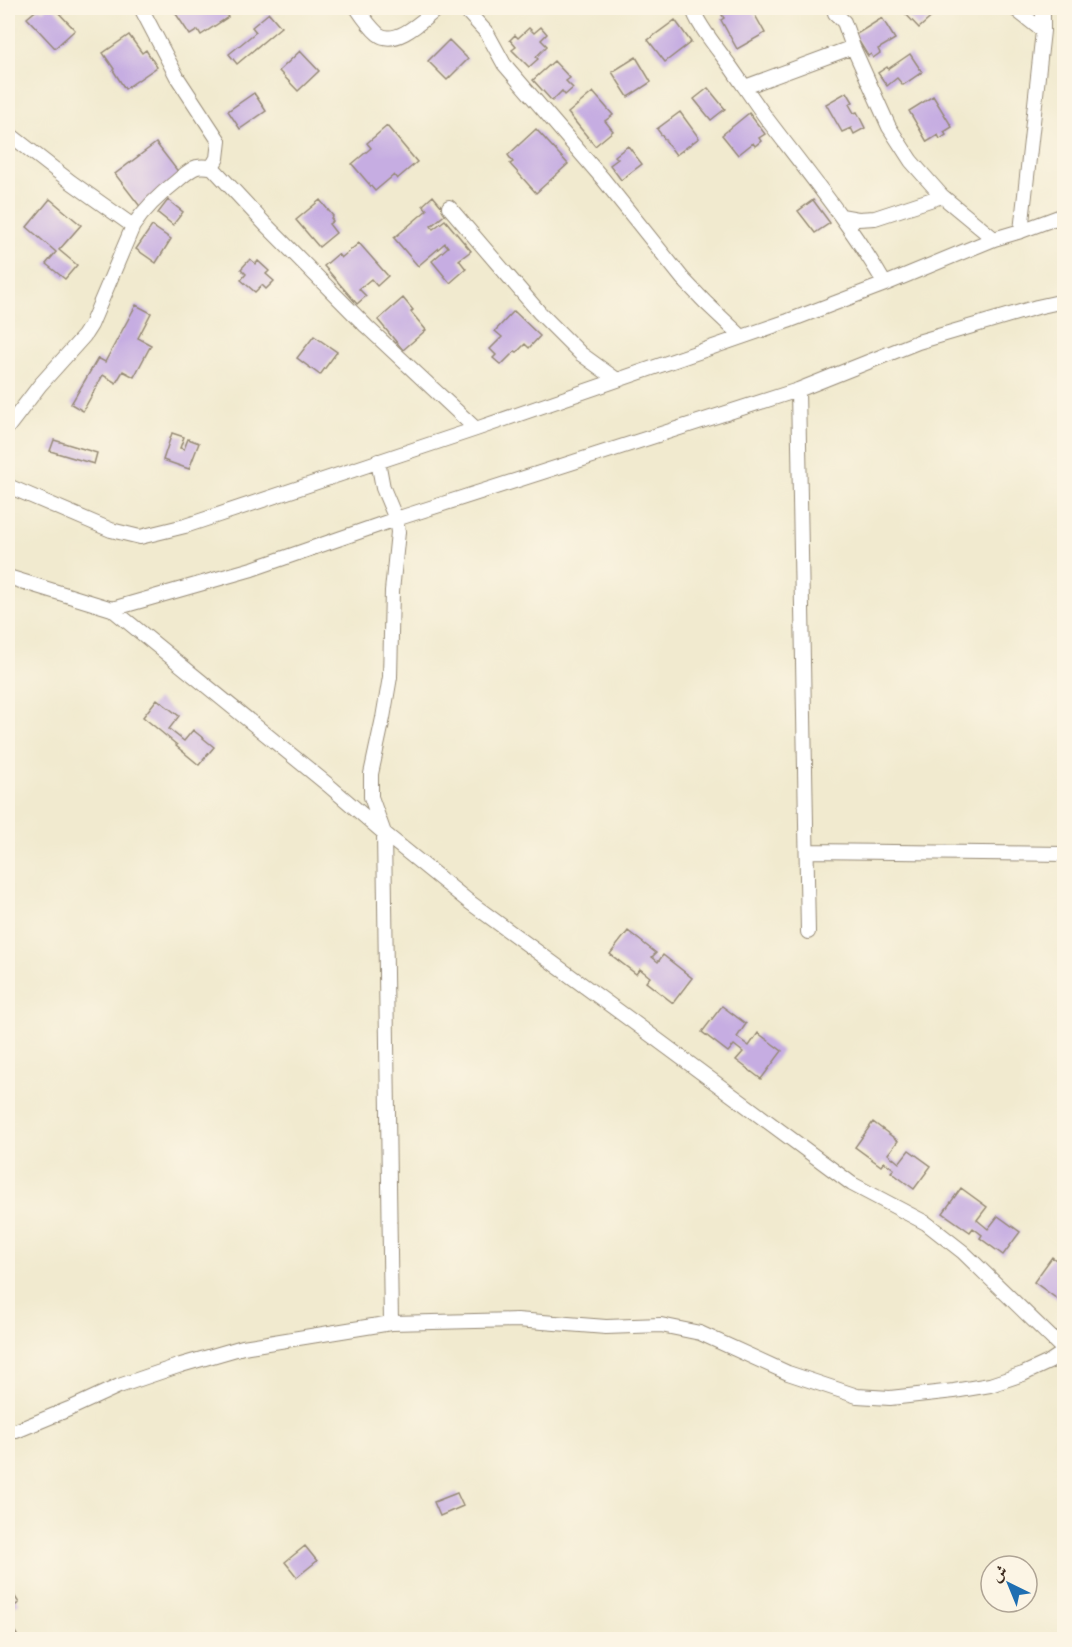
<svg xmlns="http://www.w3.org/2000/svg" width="1072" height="1647" font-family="Cardo,Amiri,serif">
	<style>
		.building { fill: #c6ade2 }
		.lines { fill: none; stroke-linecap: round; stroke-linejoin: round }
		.street-casing { stroke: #968a76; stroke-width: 16 }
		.street { stroke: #fff; stroke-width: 14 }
	</style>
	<rect width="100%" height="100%" fill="#fcf5e5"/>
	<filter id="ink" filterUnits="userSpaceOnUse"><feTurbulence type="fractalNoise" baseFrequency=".0167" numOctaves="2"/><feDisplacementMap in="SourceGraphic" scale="12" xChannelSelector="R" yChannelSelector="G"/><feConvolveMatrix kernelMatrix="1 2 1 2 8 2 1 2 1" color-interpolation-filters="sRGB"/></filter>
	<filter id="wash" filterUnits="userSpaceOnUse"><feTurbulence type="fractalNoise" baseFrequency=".008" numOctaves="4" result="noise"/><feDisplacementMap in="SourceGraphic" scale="24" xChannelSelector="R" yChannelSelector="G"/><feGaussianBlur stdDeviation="1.35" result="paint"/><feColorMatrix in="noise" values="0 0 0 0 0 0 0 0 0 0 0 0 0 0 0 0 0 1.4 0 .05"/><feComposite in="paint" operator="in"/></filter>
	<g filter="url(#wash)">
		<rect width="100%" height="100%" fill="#f1eacf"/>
		<g id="blocks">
			<!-- building -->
			<path class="building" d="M39,8L43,11L47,8H54L75,30L55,48L27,18Z
				M172,8H221L228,17L201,35L198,30L190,35Z
				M736,8H751L765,33L737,49L721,20L724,18L722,15Z
				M903,8H938L934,11L936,13L919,28L901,9Z
				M269,13L281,27L237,64L229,54L256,32L252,27Z
				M882,18L895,39L878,49L880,53L873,58L871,54L868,56L855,35Z
				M675,20L691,42L665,62L648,40Z
				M541,27L547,34L541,40L547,46L536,57L538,59L529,67L512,50L516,47L510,40L515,35L518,38L529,28L534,33Z
				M129,35L142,53L146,50L157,67L125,89L113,70L114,69L103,53Z
				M449,40L468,59L447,80L428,61Z
				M300,51L319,71L298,91L279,71Z
				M910,54L922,72L903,85L897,78L887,86L878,73L887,67L888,69Z
				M636,57L651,82L628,97L612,72Z
				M554,61L570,78L566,81L573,88L565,95L562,91L552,101L533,80Z
				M708,88L725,109L711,120L694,99Z
				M593,92L613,115L605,121L613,131L595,146L568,113Z
				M847,92L853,102L849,104L854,113L857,112L865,128L854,134L851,128L842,132L826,104Z
				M254,93L266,111L240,129L228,111Z
				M933,96L952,127L944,132L946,135L940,139L938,135L927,142L909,111Z
				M680,112L699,138L676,155L657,129Z
				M749,113L765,134L759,138L761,141L755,146L753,143L738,155L722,135Z
				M387,126L417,162L397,179L394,175L375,191L352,164L371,148L367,143Z
				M536,129L568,164L536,193L510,164L513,162L508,155Z
				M156,143L183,178L142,209L115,174Z
				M628,146L642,164L621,180L610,165L618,159L615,156Z
				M433,196L447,213L431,226L433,229L445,220L471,251L459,260L466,269L450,283L432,261L448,247L445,243L418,266L394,238L427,210L423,205Z
				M50,199L81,225L59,250L77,265L65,279L46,264L56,252L27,227Z
				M168,200L183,212L173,225L158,213Z
				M320,200L333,216L331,218L333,221L329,224L336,233L319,247L296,220Z
				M813,200L830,223L815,233L798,211Z
				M152,226L171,239L156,263L136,249Z
				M359,243L388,276L377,286L371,279L359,289L366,296L357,304L324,266L338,254L341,258Z
				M250,259L256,264L258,261L269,271L266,274L274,281L266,289L262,285L255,292L241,280L246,274L241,269Z
				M403,298L413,310L411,312L426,330L403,350L378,320Z
				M136,305L151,313L138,338L151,345L134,377L123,371L116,383L103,375L83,411L71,404L98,358L105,362Z
				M514,311L540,336L529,348L525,344L517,352L515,351L501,365L493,358L496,355L490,349L502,337L495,331Z
				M314,336L337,352L320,375L297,358Z
				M172,433L184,437L180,448L184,449L188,439L199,443L189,469L163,460Z
				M54,440L97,453L94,464L50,451Z
				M157,699L179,716L169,729L184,741L193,730L214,747L199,765L176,746L177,745L143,717Z
				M628,931L656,953L652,957L658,962L663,955L692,978L673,1003L646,982L650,977L640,969L636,974L610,954Z
				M722,1006L746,1024L737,1037L749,1046L758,1033L782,1051L761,1079L736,1060L743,1052L734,1045L728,1052L702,1032Z
				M873,1122L898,1141L888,1154L899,1163L909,1150L931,1166L914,1189L891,1172L894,1169L884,1162L881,1166L855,1147Z
				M961,1188L987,1207L977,1220L988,1229L998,1216L1020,1232L1003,1255L980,1238L982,1235L973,1228L970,1232L943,1213Z
				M1052,1257L1064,1266V1298L1063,1297L1060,1301L1034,1282Z
				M457,1493L463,1506L440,1516L434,1502Z
				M305,1546L317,1561L297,1577L285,1562Z
				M8,1586L19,1603L8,1610Z
				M8,1621L17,1635L10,1640H8Z"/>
		</g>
	</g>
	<g filter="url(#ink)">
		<use href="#blocks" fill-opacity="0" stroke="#968a76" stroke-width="1.5"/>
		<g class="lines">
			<defs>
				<path id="street" d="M141,8L177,77L219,141L217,158L212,167
					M357,8C363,17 370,27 378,34C396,48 425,18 438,8
					M464,8L487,33L504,64L603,179L683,279L705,302L742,337
					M693,8C695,22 720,52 730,66C742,83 754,101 767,119C808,173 851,225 885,284
					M834,8L835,13L844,22L853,47L889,127L911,161L942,196L994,239
					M1014,8L1043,31
					M745,87L853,47
					M8,133L71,182L133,226
					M449,207L539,312L581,354L617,380
					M841,216L858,219L875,218L942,196
					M1021,231L1043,31V8
					M798,390L808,932
					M8,427L40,385L84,336L91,325L133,226C145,208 159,195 177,181C183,176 190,169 197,167C202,166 207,167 212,167L265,224L366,326L476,429
					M378,461L383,488L396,519L398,532L392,591L390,677L383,718L371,774V797L384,833L391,1323
					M8,486L111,530L140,537L185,526L476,429L788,321L885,284L994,239L1021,231L1064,215
					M8,577L112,609L252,569L396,519L798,390L918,342L1037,307L1064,301
					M112,609L327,784L384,833L468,901L632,1021L852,1184L926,1223L963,1252L1064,1350
					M807,851L1064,854
					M8,1431H16L69,1409L119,1386L181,1365L243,1347L391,1323L517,1320L606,1327L661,1325L700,1333L788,1373L857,1396L890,1398L954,1391L990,1385L1023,1374L1049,1362L1064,1352"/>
			</defs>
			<!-- street casing -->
			<use href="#street" class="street-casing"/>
			<!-- street -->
			<use href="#street" class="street"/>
		</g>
	</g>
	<!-- margin -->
	<rect width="1072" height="1647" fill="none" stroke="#fcf5e5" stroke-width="30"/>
	<!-- north arrow -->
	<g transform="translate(1009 1584) rotate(317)"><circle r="28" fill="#fcf5e5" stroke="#afa495" stroke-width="1.5"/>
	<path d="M0-4.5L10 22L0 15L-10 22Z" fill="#1f6fb2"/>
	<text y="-9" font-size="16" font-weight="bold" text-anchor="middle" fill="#3b2a1e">ش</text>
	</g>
</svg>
